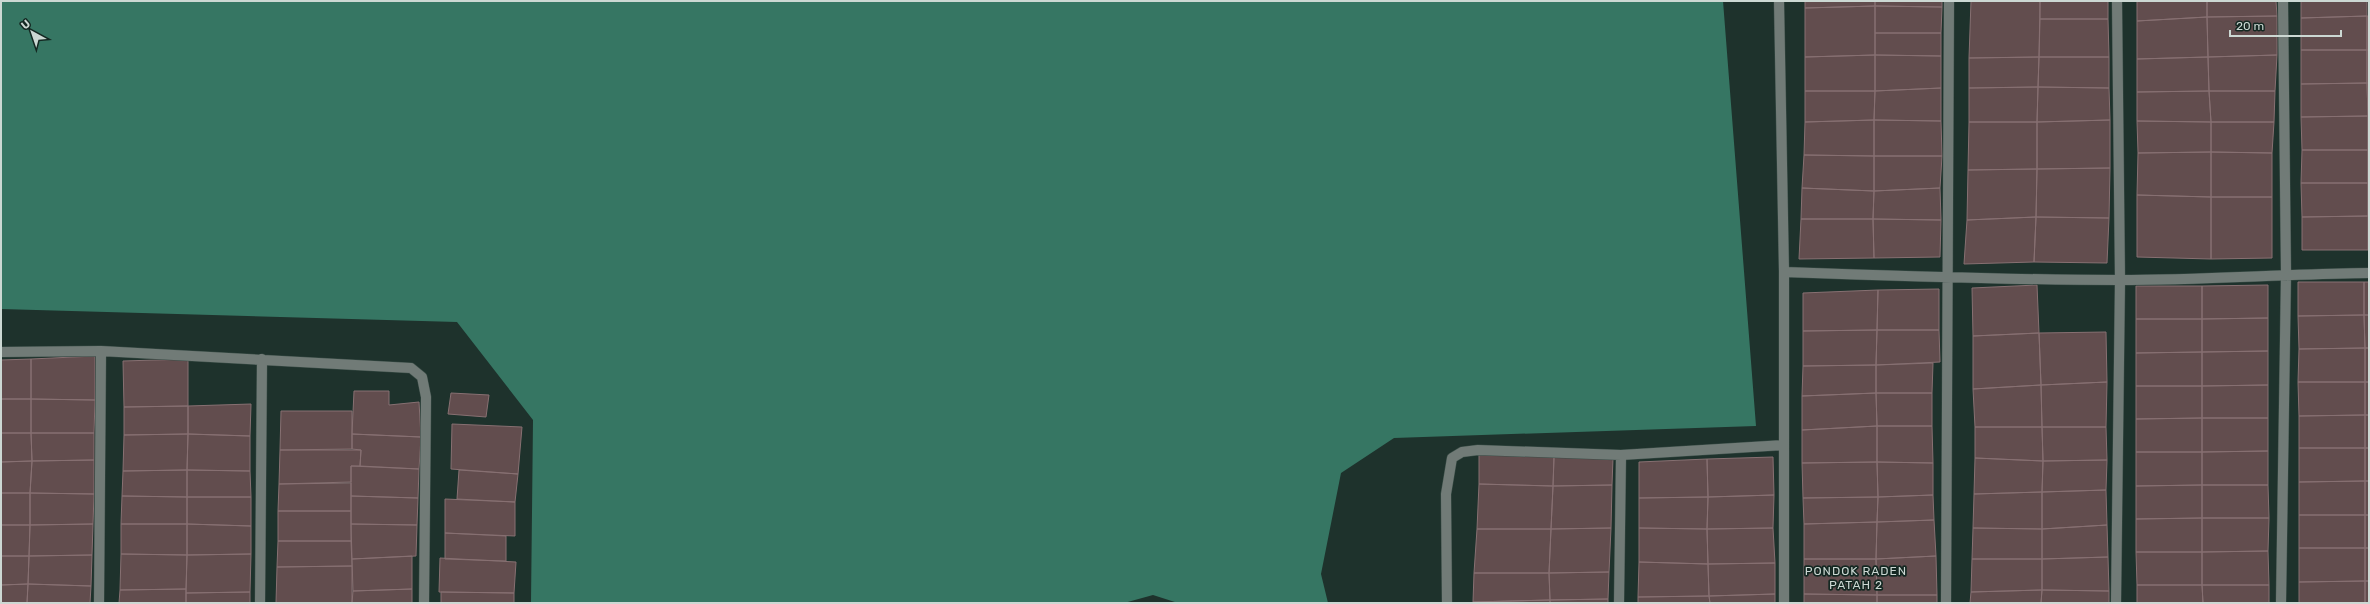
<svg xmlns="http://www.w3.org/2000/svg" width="2370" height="604" font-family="Rubik,sans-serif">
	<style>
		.water { fill: #367663 }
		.building { fill: #624d4e; stroke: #877072 }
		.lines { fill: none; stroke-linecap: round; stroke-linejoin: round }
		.minor-casing { stroke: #3a4d47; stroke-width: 11 }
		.minor { stroke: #717b77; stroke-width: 10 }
		.labels { text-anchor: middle; stroke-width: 3.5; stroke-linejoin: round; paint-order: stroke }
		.neighbourhood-label { font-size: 12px; letter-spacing: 1px; fill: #ccd8d3; stroke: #142822 }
	</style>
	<rect width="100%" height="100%" fill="#1e322c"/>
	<!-- water -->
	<path class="water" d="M1,1H1723L1756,426L1394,438L1341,473L1321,574L1328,603H1178L1153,595L1124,603H531L533,420L457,322L1,309Z"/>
	<!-- building -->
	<path class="building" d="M1805,1H1875V6L1805,8Z
		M1875,1H1942V7L1875,6Z
		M1971,1H2040L2039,57L1969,58Z
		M2040,1H2108V19H2040Z
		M2137,1H2207V17L2137,21Z
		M2207,1H2276L2277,16L2207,17Z
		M2301,1H2367V16L2301,18Z
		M1875,6L1942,7L1941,33H1875Z
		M1875,6V55L1805,57V8Z
		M2277,16V55L2208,57L2207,17Z
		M2367,16H2369V50H2367Z
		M2367,16V50H2301V18Z
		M2207,17L2208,57L2137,59V21Z
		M2040,19H2108L2109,57H2039Z
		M1875,33H1941V56L1875,55Z
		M2301,50H2367V83L2301,84Z
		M2367,50H2369V83H2367Z
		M1875,55L1941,56V88L1875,91Z
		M1875,55V91H1805V57Z
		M2277,55L2275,91H2209L2208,57Z
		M2039,57H2109V88L2038,87Z
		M2039,57L2038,87L1969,88V58Z
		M2208,57L2209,91L2137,92V59Z
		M2367,83H2369V116H2368Z
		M2367,83L2368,116L2301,117V84Z
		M2038,87L2109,88L2110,120L2037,122Z
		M2038,87L2037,122H1969V88Z
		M1941,88V121L1874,120L1875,91Z
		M1805,91H1875L1874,120L1805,122Z
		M2209,91L2211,122L2137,121V92Z
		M2209,91H2275L2274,122H2211Z
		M2368,116H2369V150H2368Z
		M2368,116V150H2302L2301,117Z
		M1874,120L1941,121L1942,156H1874Z
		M1874,120V156L1804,155L1805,122Z
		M2110,120V168L2037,169V122Z
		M2137,121L2211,122V152L2138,153Z
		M1969,122H2037V169L1968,170Z
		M2211,122H2274L2272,153L2211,152Z
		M2302,150H2368V183H2301Z
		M2368,150H2369V183H2368Z
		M2211,152V197L2137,195L2138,153Z
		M2211,152L2272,153V197H2211Z
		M1804,155L1874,156V191L1802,188Z
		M1874,156H1942L1940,188L1874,191Z
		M2110,168L2109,218L2036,217L2037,169Z
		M2037,169L2036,217L1967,220L1968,170Z
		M2301,183H2368V216L2302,217Z
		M2368,183H2369V216H2368Z
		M1802,188L1874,191L1873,219H1801Z
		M1940,188L1941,220L1873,219L1874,191Z
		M2137,195L2211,197V259L2137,257Z
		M2211,197H2272V258L2211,259Z
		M2368,216V250H2302V217Z
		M2036,217L2034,262L1964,264L1967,220Z
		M2036,217L2109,218L2107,263L2034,262Z
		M1801,219H1873L1874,258L1799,259Z
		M1873,219L1941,220L1940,257L1874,258Z
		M2298,282H2364V315L2298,316Z
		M2364,282H2369V315H2364Z
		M2037,285L2039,333L1973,336L1972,288Z
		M2268,285V318L2202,319V286Z
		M2136,286H2202V319H2136Z
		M1939,289V330H1877L1878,290Z
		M1878,290L1877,330L1803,331V293Z
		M2364,315H2369V348H2365Z
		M2364,315L2365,348L2299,349L2298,316Z
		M2268,318V351L2202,352V319Z
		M2136,319H2202V352L2136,353Z
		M1877,330H1939L1940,362L1876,365Z
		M1877,330L1876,365L1803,366V331Z
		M2106,332L2107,382L2041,385L2039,333Z
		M2039,333L2041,385L1973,389V336Z
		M2365,348V382H2298L2299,349Z
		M2365,348H2369V382H2365Z
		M2268,351V385L2202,386V352Z
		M2202,352V386H2136V353Z
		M95,356V400L31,399V359Z
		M31,359V399H1V360Z
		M188,359V406L124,407L123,361Z
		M1933,363L1932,393H1876V365Z
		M1876,365V393L1802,396L1803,366Z
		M2107,382L2106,427H2042L2041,385Z
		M2298,382H2365V415L2299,416Z
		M2365,382H2369V415H2365Z
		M2041,385L2042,427H1975L1973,389Z
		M2268,385V418H2202V386Z
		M2136,386H2202V418L2136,419Z
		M354,391H389V405L419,402L421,437L352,434Z
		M451,393L489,395L486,417L448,414Z
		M1876,393H1932V426H1877Z
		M1876,393L1877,426L1802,430V396Z
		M1,399H31V433H1Z
		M31,399L95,400L94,433H31Z
		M251,404L250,436L188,434V406Z
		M188,406V434L124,435V407Z
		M281,411H352V449L280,450Z
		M2365,415V448H2299V416Z
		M2365,415H2369V448H2365Z
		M2202,418V452H2136V419Z
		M2202,418H2268V451L2202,452Z
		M452,424L522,427L518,474L451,469Z
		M1877,426H1932L1933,463L1877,462Z
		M1877,426V462L1802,463V430Z
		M1975,427H2042L2043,461L1975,458Z
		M2042,427H2106L2107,460L2043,461Z
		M1,433H31L32,461L1,462Z
		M31,433H94V460L32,461Z
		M188,434L250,436V471L187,470Z
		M188,434L187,470L123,471L124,435Z
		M352,434L421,437L419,469L360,466L361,450L352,449Z
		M2299,448H2365V481L2299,482Z
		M2365,448H2369V481H2365Z
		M280,450H361L360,466H351V482L279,484Z
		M2268,451V485H2202V452Z
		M1479,452L1554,457L1553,486L1479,484Z
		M2136,452H2202V485L2136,486Z
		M1554,457L1613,458L1612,485L1553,486Z
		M1773,457L1774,495L1708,497L1707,459Z
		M1975,458L2043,461L2042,492L1974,494Z
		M1707,459L1708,497L1639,498V462Z
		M94,460V494L30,493L32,461Z
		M2107,460L2106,490L2042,492L2043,461Z
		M32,461L30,493H1V462Z
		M1877,462L1933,463V495L1878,497Z
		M1877,462L1878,497L1803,498L1802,463Z
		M351,466L419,469L418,498L351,496Z
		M187,470L250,471L251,497H187Z
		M187,470V497L122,496L123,471Z
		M459,470L518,474L515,502L457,499Z
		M2365,481V515H2299V482Z
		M2365,481H2369V515H2365Z
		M351,483V511H278L279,484Z
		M1479,484L1553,486L1551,529H1477Z
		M1612,485L1611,528L1551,529L1553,486Z
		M2202,485V518L2136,519V486Z
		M2202,485H2268L2269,518H2202Z
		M2106,490L2107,525L2042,529V492Z
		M2042,492V529L1973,528L1974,494Z
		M1,493H30V525H1Z
		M30,493L94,494L93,524L30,525Z
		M1774,495L1773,528L1707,529L1708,497Z
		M1933,495L1934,520L1877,522L1878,497Z
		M122,496L187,497V524H121Z
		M351,496L418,498L417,525L351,524Z
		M187,497H251V526L187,524Z
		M1708,497L1707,529L1639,528V498Z
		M1878,497L1877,522L1804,524L1803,498Z
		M445,499L515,502V536L445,533Z
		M278,511H351V541H278Z
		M2299,515H2365V548H2299Z
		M2365,515H2369V548H2365Z
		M2202,518H2269L2268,551L2202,552Z
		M2202,518V552H2136V519Z
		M1934,520L1936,556L1876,559L1877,522Z
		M1877,522L1876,559H1804V524Z
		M93,524L92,555L29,556L30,525Z
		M121,524H187V555L121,554Z
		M187,524L251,526V554L187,555Z
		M351,524L417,525L416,556L352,559Z
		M1,525H30L29,556H1Z
		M2107,525L2108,557L2042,559V529Z
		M1611,528L1609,572L1549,573L1551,529Z
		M1639,528L1707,529L1708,564L1639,562Z
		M1773,528L1775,563L1708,564L1707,529Z
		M1973,528L2042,529V559H1972Z
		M1477,529H1551L1549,573H1474Z
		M445,533L506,536V561L445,559Z
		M278,541H351L352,566L277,567Z
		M2299,548H2365V581L2299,582Z
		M2365,548H2369V581H2365Z
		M2268,551L2269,585H2202V552Z
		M2136,552H2202V585H2137Z
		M121,554L187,555L186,589L120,590Z
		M251,554L250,592L186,593L187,555Z
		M92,555L91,586L28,584L29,556Z
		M1,556H29L28,584L1,585Z
		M412,556V589L353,591L352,559Z
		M1936,556L1937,595H1877L1876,559Z
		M2108,557L2109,591L2042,590V559Z
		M440,558L516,562L514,593L439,592Z
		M1804,559H1876L1877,595L1804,594Z
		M1972,559H2042V590L1971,592Z
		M1639,562L1708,564L1709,596L1638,597Z
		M1775,563V594L1709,596L1708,564Z
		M352,566V603H276L277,567Z
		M1609,572L1608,599L1550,600L1549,573Z
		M1474,573H1549L1550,600L1473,602Z
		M2365,581H2369V603H2365Z
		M2365,581V603H2299V582Z
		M28,584L91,586L90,603H27Z
		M28,584L27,603H1V585Z
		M2137,585H2202L2203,603H2137Z
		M2202,585H2269V603H2203Z
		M186,589V603H119L120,590Z
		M412,589V603H352L353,591Z
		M2042,590L2041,603H1970L1971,592Z
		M2042,590L2109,591V603H2041Z
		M250,592V603H186V593Z
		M441,592L514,593V603H441Z
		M1775,594V603H1710L1709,596Z
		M1804,594L1877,595V603H1804Z
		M1877,595H1937V603H1877Z
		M1709,596L1710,603H1638V597Z
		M1608,599V603H1550V600Z
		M1550,600V603H1473V602Z"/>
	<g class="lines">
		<defs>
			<path id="minor" d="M1779,1L1784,272V603
				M1784,272C1895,276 2007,280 2119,280C2202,280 2285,274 2369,273
				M1,352L101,351L411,368L422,377L426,397L424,603
				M99,603L101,351
				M260,603L262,359
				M1447,603L1446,494L1452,458L1462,452L1478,450L1621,455L1783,445
				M1619,603L1621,455
				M1946,603L1949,1
				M2116,603L2120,280L2117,1
				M2281,603L2286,274L2283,1"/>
		</defs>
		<!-- minor casing -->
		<use href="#minor" class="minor-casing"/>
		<!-- minor -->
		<use href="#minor" class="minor"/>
	</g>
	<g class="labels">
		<!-- neighbourhood labels -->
		<g class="neighbourhood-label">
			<text x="1856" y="575">PONDOK RADEN<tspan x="1856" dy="14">PATAH 2</tspan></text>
		</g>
	</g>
	<!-- border -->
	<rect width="2370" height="604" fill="none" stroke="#ccd8d3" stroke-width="4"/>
	<!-- north arrow -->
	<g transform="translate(32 32) rotate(320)" stroke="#142822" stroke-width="3" paint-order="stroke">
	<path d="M0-3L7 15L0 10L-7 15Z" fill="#ccd8d3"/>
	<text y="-6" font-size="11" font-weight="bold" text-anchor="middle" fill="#ccd8d3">U</text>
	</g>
	<!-- scale -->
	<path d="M2230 30v6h111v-6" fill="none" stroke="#ccd8d3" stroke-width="2"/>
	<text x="2236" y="30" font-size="12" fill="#ccd8d3" stroke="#142822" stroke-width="3" paint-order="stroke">20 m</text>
</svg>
